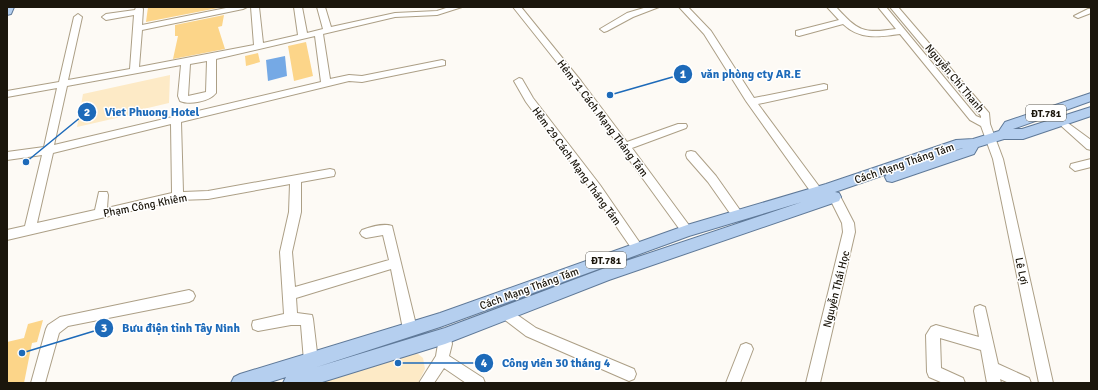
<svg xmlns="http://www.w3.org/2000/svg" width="1098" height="390" font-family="Signika,sans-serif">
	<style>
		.green { fill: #fdeac6 }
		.water { fill: #75a9e5 }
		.building { fill: #fcd589 }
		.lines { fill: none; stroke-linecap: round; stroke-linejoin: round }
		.minor-casing { stroke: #ac9f86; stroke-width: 2 }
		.major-casing { stroke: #5f7998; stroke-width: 2 }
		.minor { fill: #fff; fill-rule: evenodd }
		.major { fill: #b5cfef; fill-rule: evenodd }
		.labels { text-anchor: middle; stroke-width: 3; stroke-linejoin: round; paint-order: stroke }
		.shield { fill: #fff; stroke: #5f5c55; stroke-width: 1 }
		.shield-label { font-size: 10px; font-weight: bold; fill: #1b160c }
		.street-label { font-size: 11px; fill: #1b160c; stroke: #fff }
		.leader { fill: none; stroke: #1d6ab9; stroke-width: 1.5 }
		.callout-dot { fill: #1d6ab9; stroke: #fff; stroke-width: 1.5 }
		.mark-label { font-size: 12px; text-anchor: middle; font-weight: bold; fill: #fff }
		.callout-label { font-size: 12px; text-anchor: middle; font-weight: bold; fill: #1d6ab9; stroke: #fff; stroke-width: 3; stroke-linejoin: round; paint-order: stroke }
	</style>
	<rect width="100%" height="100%" fill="#fdfaf5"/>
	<!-- green -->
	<path class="green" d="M170,75L169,103L135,111L134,114L77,127L83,94Z
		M417,353L423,358L425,369L418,383H314L403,354Z"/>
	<!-- water -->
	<path class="water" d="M285,56L287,76L268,81L266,60Z"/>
	<!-- building -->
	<path class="building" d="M148,7H223L146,22Z
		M224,15L222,26L218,27L225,49L173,59L178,36H175V25Z
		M306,42L313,76L294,81L288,46Z
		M258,53L260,62L246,66L245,56Z
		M43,320L37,342L32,343L24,383H7V342L24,338L28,324Z"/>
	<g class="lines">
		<defs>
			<path id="minor" d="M136,7H142L143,9L142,25L231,7H247L243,9L142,30L139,67L254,45L251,7H259L263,43L298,35L294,7H302L307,33L323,29L317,7H325L331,27L395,13L437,11L449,7H462L437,15L395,17L323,34L330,79L349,75L362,76L442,60L445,61V65L362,82L349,81L181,122L183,192L208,191L330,169L334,170L335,173L334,176L301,182V212L292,252L295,287L389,260L383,235L366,238L362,236L360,233L362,230C370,227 384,223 392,226L417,329L415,333L410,335L405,333L403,329L391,269L296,298L297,313L312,315L313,319L318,361L316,366L311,367L306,366L304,361L301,325H291L258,331L253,329L252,325L253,321L284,314L280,252L289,212L290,184L208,199L178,200L7,240V230L25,226L42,155L7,160V152L44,147L57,88L7,97V91L59,82L74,17L78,14L82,17L68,80L130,69L134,15L106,20L102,17L106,14L135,10ZM315,36L321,82L54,145L67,86L181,65L178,96L180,101C189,105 209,102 216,93V59ZM207,61L206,92L188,96L190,64ZM171,124L172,193L107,208L108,195L107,192H99L95,210L37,223L53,153Z
				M513,7H521L581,81L627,142L678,124H686L687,126L686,128L632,148L691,228L693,231L691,234L687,236L683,234L575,85Z
				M647,7H659L633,17L607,31L604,32L600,29L627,13Z
				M679,7H688L711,31L754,98L824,84L827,85V89L758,104L821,189L822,192L821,195H813L746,101L704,34Z
				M827,7H836C858,31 863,34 896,29L878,7H886L976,116L981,118V116L890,7H898L989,113L990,124L1003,159L1053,383H1039L993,159L981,126L970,120L900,34C878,37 860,40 843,24L799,36L796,35V31L839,20Z
				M1088,9H1091V13L1078,18L1074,16Z
				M519,78L522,79L533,98L600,185L642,246L644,249L642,252L638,254L634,252L592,191L526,102L514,81Z
				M1061,118L1091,140V150L1087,149L1058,123L1056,121L1058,119Z
				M691,151L695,152L716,176L742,213L744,216L742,219H734L708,182L687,158L686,155L687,152Z
				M1091,159V167L1075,171L1070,167L1071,164Z
				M835,193L839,194L854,223L855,232L820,383H806L843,232L842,223L829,197L831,194Z
				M189,290L193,292L195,296L193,300L189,302L68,326L59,333L45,383H31L46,329L48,325L60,317Z
				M980,305L985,307L986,311L998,364L1029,378L1031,383H1009L1000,379L1001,383H987L981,350L940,338L941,368L963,378L965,383H943L929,377L927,372L926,335L931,327L936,325L979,337L974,311L975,307Z
				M506,307L536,328L634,369L636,374L634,379L629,381L526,336L501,317L500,313L501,309Z
				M445,330L450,332L452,344L449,356L483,378L485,383H466L444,368L434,383H419L436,356L440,332Z
				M746,343L751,345L753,349L740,383H726L741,345Z"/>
			<path id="major" d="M7,7H14L11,14L7,15Z
				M1091,93V101L1013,129H1022L1091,107V116L1023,139H1004L978,147L974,154L892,182L887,181L885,177L887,174L835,192L839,193L841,197L839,201L609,280L445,344L319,383H283L286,377L267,383H231L234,377L240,374L440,313L687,225L826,184L956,140L973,139L999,131L1005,122ZM962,148H963L914,164ZM802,202L605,268L445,328L317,367L440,327L689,236Z"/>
		</defs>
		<!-- minor casing -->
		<use href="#minor" class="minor-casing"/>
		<!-- major casing -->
		<use href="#major" class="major-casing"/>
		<!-- minor -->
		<use href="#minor" class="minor"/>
		<!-- major -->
		<use href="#major" class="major"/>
	</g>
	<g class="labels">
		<!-- shield labels -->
		<g class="shield">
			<rect x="1026" y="105" width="40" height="16" rx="3"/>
			<rect x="586" y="252" width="40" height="16" rx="3"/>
		</g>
		<g class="shield-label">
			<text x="1046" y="117">ĐT.781</text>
			<text x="606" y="264">ĐT.781</text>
		</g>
		<!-- street labels -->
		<g class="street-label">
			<text transform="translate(955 78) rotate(50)" y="4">Nguyễn Chí Thanh</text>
			<text transform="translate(603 118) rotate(53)" y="4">Hẻm 31 Cách Mạng Tháng Tám</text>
			<text transform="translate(904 163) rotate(-19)" y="4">Cách Mạng Tháng Tám</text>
			<text transform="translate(577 166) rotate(54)" y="4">Hẻm 29 Cách Mạng Tháng Tám</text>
			<text transform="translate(145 205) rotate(-11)" y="4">Phạm Công Khiêm</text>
			<text transform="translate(1022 271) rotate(78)" y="4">Lê Lợi</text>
			<text transform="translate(529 288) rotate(-20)" y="4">Cách Mạng Tháng Tám</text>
			<text transform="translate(836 289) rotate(-76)" y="4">Nguyễn Thái Học</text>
		</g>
	</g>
	<!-- callouts -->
	<path class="leader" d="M610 95L683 74M26 162L87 112M22 353L104 328M398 363L484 363"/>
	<g class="callout-dot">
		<circle cx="610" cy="95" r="4"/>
		<circle cx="26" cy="162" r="4"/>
		<circle cx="22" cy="353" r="4"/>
		<circle cx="398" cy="363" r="4"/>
		<circle cx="683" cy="74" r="10"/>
		<circle cx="87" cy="112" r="10"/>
		<circle cx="104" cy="328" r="10"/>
		<circle cx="484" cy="363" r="10"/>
	</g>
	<g class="mark-label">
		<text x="683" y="78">1</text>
		<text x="87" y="116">2</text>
		<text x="104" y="332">3</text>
		<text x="484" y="367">4</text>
	</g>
	<g class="callout-label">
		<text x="751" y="78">văn phòng cty AR.E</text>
		<text x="152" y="116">Viet Phuong Hotel</text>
		<text x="181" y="332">Bưu điện tỉnh Tây Ninh</text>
		<text x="556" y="367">Công viên 30 tháng 4</text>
	</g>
	<!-- border -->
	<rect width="1098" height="390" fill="none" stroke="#1b160c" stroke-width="16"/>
</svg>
